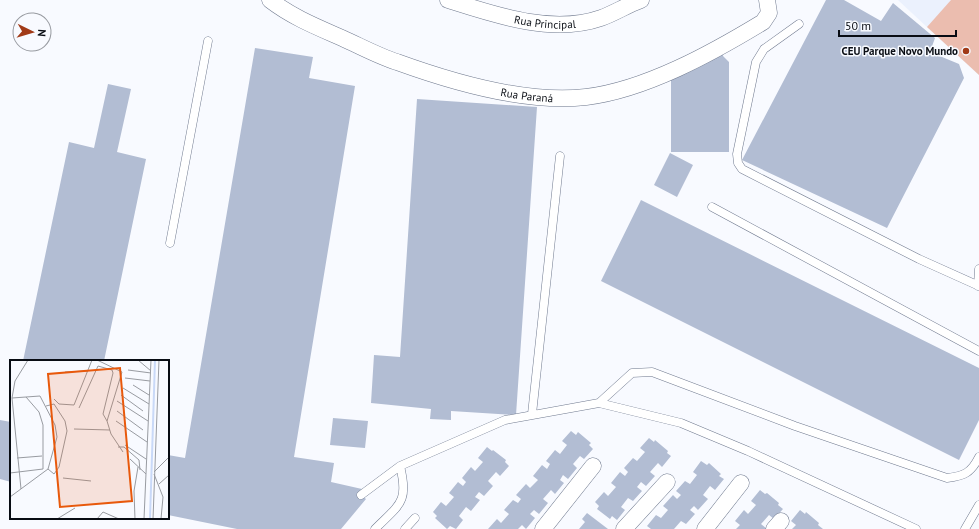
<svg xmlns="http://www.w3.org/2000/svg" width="979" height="529" font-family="'PT Sans',sans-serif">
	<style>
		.built { fill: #ebf1fd }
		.green { fill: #ebbdaf }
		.building { fill: #b2bdd3 }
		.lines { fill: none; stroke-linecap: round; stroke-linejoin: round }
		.service-casing { stroke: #707a8f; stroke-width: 9 }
		.minor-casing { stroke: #707a8f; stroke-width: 17 }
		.service { stroke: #fff; stroke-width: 8 }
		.minor { stroke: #fff; stroke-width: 16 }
		.poi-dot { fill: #a13a17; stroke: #f8faff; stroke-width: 1.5 }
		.labels { text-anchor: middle; stroke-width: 3; stroke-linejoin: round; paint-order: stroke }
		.street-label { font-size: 11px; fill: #080c13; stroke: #f8faff }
		.poi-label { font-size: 11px; font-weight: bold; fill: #080c13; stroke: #f8faff; text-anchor: end }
		.inset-river { fill: none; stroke: #c9d9f8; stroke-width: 2 }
		.inset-road { fill: none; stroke: #989ba1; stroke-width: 1 }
		.view { fill: #e8590c; fill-opacity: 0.15; stroke: #e8590c; stroke-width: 2 }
		.inset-edge { fill: none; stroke: #080c13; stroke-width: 2 }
	</style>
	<rect width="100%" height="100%" fill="#f8faff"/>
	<!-- built -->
	<path class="built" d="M898,0H979V75L927,27Z"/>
	<!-- green -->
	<path class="green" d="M951,0H979V75L927,27Z"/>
	<!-- building -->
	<path class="building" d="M826,0H844L881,21L893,3L935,38L930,52L959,64L964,78L887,228L742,160Z
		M255,48L313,57L309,78L355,86L294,457L334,463L331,482L362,489L361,495L366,499L341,529H237L168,515V455L185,458Z
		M723,54V56L729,62V152H671V78Z
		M108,84L131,89L117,152L146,159L104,361H23L69,142L94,148Z
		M417,99L537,107L516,415L451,411V420L430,419L431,409L371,403L374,355L400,357Z
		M670,153L693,165L677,197L654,185Z
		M641,200L979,368V420L959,460L601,281Z
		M333,418L368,421L365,448L330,445Z
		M0,420L11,422V482L0,479Z
		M571,431L576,435L578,432L591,443L589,445L593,449L584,459L580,456L573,464L577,468L568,479L563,475L560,480L564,483L555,494L551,490L543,499L548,503L539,514L534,510L530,514L535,518L526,529L522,525L518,529H488L497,519L501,523L509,514L504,510L513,500L518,503L521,499L516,495L526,484L530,488L538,480L533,476L542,465L547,469L550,464L546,461L555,450L560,454L567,445L562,441Z
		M649,438L654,442L655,440L668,451L667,453L671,456L662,467L658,463L650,472L655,476L646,486L641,482L637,487L642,491L633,501L628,498L621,507L625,510L617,520L612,516L610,519L597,509L599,506L595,502L604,492L608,496L616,487L611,483L620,472L625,476L628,472L624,468L633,458L637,461L645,452L640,448Z
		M487,447L492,451L493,450L506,460L505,462L509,466L500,476L496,472L488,481L493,486L484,496L479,492L475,497L480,500L471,511L466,507L459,516L463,520L456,529L450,526L447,529L435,518L437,516L433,512L441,502L446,506L454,497L449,493L458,482L463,486L466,482L462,478L471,467L475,471L483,462L478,458Z
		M701,461L707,465L709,463L721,474L719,476L724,479L715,490L710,486L703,495L708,499L698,510L694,506L690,510L695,514L686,524L681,521L674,529H651L647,526L656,515L661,518L668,510L663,506L673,495L677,499L681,495L676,491L685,481L690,484L697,475L693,472Z
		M760,490L765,494L767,493L779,503L778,505L783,509L774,519L769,515L761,524L767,529H736L740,525L735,521L744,510L748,514L756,505L751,501Z
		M800,510L805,514L806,512L819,523L818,525L823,529H792L796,525L791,521Z
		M587,513L608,529H579L585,522L582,519Z"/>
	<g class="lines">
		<defs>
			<path id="service" d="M799,24L764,49L756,62L737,154L738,163L742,169L919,259L979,286
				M712,207L979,351
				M170,243L208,41
				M978,286L979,269
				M599,403L632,373L652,372L795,426L947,478C964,476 971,473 979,457
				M532,414L560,156
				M361,495L400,466L505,420L599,403L681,423L748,451L916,529
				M375,529C400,504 409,502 400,466
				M405,529L415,518
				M965,529L979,505"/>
			<g id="minor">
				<path id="s1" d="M270,0C292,17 317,27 342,38C360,46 378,56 397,62C452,82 527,104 586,97C645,90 712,53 763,22L769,13L767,0"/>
				<path id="s2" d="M448,0C495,15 552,35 601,18C615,13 627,5 641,0"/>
				<path d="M543,529L593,466"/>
				<path d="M624,529L667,482"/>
				<path d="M705,529L741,483"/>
				<path d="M774,529L781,521"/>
			</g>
		</defs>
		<!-- service casing -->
		<use href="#service" class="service-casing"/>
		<!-- minor casing -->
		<use href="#minor" class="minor-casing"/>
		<!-- service -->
		<use href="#service" class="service"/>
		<!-- minor -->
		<use href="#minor" class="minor"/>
	</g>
	<!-- markers -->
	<circle class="poi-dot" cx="966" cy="51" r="4"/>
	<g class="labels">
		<!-- street labels -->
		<g class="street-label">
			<text dy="4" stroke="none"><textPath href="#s2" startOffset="100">Rua Principal</textPath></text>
			<text dy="4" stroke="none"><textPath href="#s1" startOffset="276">Rua Paraná</textPath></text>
		</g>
		<!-- poi labels -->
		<g class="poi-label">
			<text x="958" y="55">CEU Parque Novo Mundo</text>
		</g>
	</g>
	<!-- overview -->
	<g transform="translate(10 360)">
		<rect width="159" height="159" fill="#f8faff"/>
		<path class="inset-river" d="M140,159L145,0"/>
		<path class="inset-road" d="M87,0L112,12L97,61L101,74L113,92M128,0L141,11M118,10L141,13M55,12L77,11M115,18L140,21M123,25L139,35M113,28L139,44M111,35L133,51M16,37L29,52L33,65V109M44,39L49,44L64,45L82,0M107,41L138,61M36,46L44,44L55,61L57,71L49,107L44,114L38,109M69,48L88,6L102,10L103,13L93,54L97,61M107,51L133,70M106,61L137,82M64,69L100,70M115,85L136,99M108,87H114L129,100L130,110M7,98L32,96M120,99L136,114M144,112L159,97M0,113L33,109M144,114L153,137L151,159M53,118L81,121M149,124L159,115M11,129L2,38L5,21L18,0M0,137L38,109L47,77L45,65L30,36L2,38M47,159L65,148M87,159L93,152L109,159M125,159L124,131L128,107M134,159L141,0M143,159L149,0"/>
		<path class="view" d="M110,8L122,141L50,147L38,14Z"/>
		<rect width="159" height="159" class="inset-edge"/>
	</g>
	<!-- north arrow -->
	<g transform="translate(32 32) rotate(95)"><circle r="19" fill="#f8faff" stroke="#989ba1"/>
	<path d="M0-3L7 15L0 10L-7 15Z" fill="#a13a17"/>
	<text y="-6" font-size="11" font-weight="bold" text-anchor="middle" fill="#080c13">N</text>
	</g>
	<!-- scale -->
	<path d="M839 30v6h117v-6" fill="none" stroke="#080c13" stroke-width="2"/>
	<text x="845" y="30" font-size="12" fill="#080c13" stroke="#f8faff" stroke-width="3" paint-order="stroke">50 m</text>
</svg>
